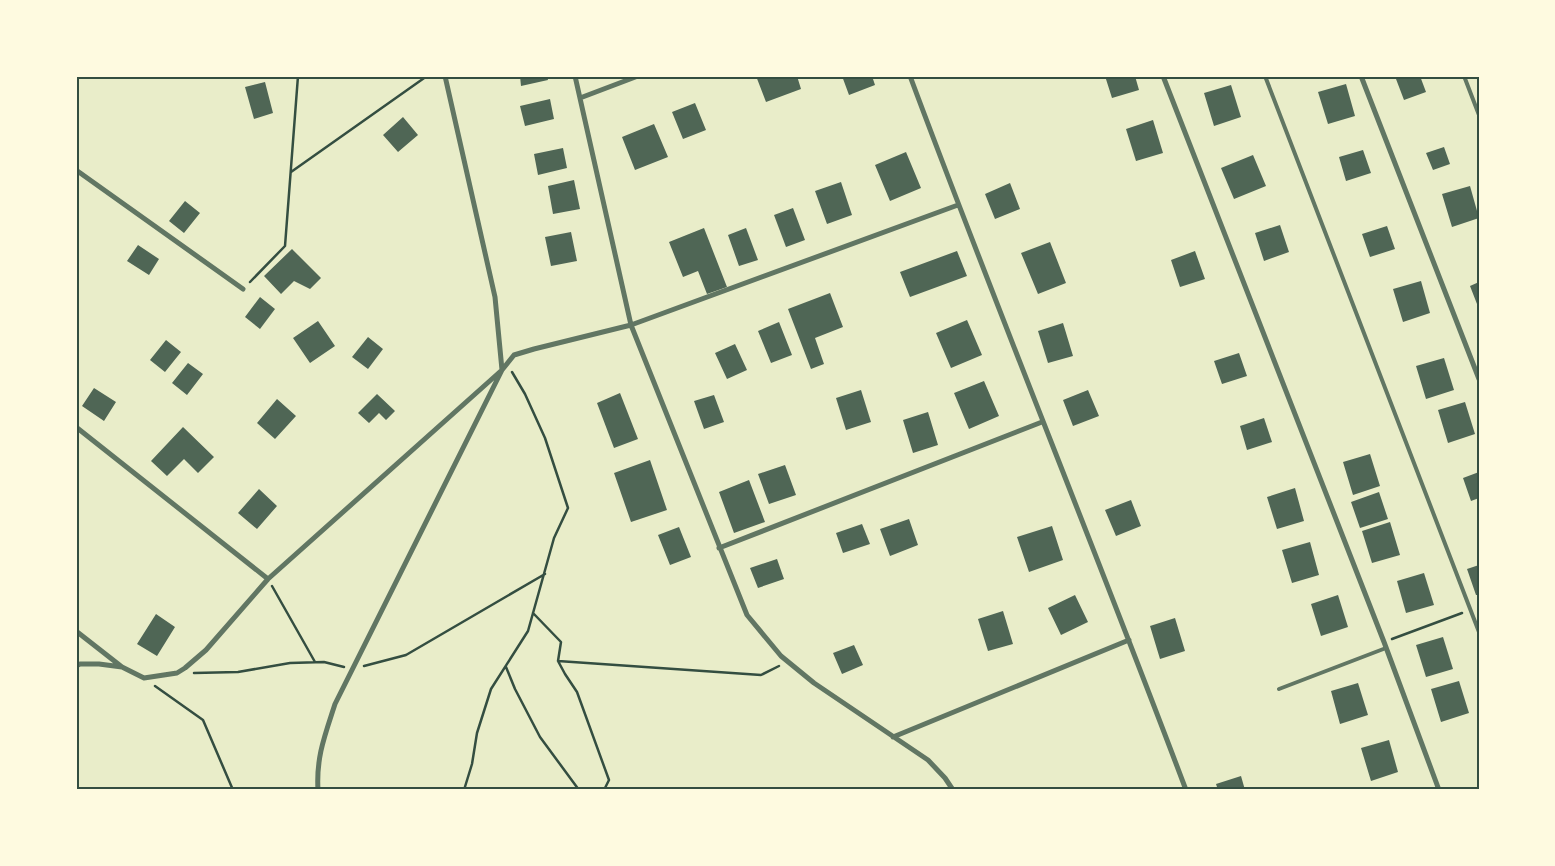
<svg xmlns="http://www.w3.org/2000/svg" width="1555" height="866" font-family="'Work Sans',sans-serif">
	<style>
		.building { fill: #4f6655 }
		.lines { fill: none; stroke-linecap: round; stroke-linejoin: round }
		.path { stroke: #344e41; stroke-width: 2.5 }
		.service { stroke: #617663; stroke-width: 4 }
		.minor { stroke: #617663; stroke-width: 5 }
		.neatline { fill: none; stroke: #344e41; stroke-width: 2 }
	</style>
	<rect width="100%" height="100%" fill="#e9edc9"/>
	<!-- building -->
	<path class="building" d="M520,76H547L548,80L521,86Z
		M756,76H797L801,89L766,102Z
		M842,76H872L875,85L849,95Z
		M1105,76H1135L1139,90L1112,98Z
		M1404,76H1420L1426,92L1404,100L1396,79Z
		M265,82L273,113L254,119L245,87Z
		M1346,84L1355,116L1328,124L1318,92Z
		M1231,85L1241,117L1214,126L1204,93Z
		M550,99L554,119L525,126L520,106Z
		M695,103L706,130L683,139L672,112Z
		M403,117L418,135L398,152L383,135Z
		M1153,120L1163,153L1136,161L1126,129Z
		M654,124L668,157L635,170L622,137Z
		M1444,147L1450,164L1433,170L1426,153Z
		M563,148L567,168L538,175L534,154Z
		M1363,150L1371,173L1346,181L1339,157Z
		M906,152L921,188L890,201L875,165Z
		M1253,155L1266,186L1234,199L1221,168Z
		M574,180L580,209L553,214L548,186Z
		M841,182L852,215L827,224L815,191Z
		M1010,183L1020,209L995,219L985,194Z
		M1470,186L1479,218L1452,227L1442,194Z
		M185,201L200,213L184,233L169,221Z
		M793,208L805,240L786,247L774,215Z
		M1280,225L1289,252L1264,261L1255,233Z
		M1387,226L1395,249L1370,257L1362,234Z
		M704,228L727,287L707,294L698,271L683,277L669,242Z
		M746,228L758,260L739,266L728,235Z
		M571,232L577,261L551,266L545,237Z
		M1050,242L1066,283L1038,294L1021,253Z
		M138,245L159,259L149,275L127,261Z
		M292,249L321,278L310,289L294,281L281,294L264,276Z
		M957,251L967,276L910,297L900,272Z
		M1195,251L1205,279L1180,287L1171,260Z
		M1421,281L1430,313L1403,322L1393,289Z
		M1479,282V304H1477L1470,286Z
		M830,293L843,327L815,338L824,364L811,369L788,309Z
		M260,297L275,309L260,329L245,317Z
		M967,320L982,355L951,368L936,333Z
		M318,321L335,346L310,363L293,338Z
		M779,322L792,355L771,363L758,331Z
		M1063,323L1073,356L1048,363L1038,331Z
		M368,337L383,349L368,369L352,357Z
		M166,340L181,352L165,372L150,360Z
		M735,344L747,370L727,379L715,353Z
		M1239,353L1247,376L1222,384L1214,361Z
		M1444,358L1454,390L1426,399L1416,366Z
		M188,363L203,374L187,395L172,383Z
		M984,381L999,416L969,429L954,393Z
		M94,388L116,402L104,421L82,406Z
		M861,390L871,422L846,430L836,398Z
		M1088,390L1099,416L1073,426L1063,400Z
		M620,393L638,439L614,448L597,403Z
		M377,394L395,411L386,420L379,413L369,423L358,413Z
		M714,395L724,422L704,429L694,401Z
		M277,399L296,416L275,439L257,423Z
		M1465,402L1475,434L1448,443L1438,410Z
		M928,412L938,445L913,453L903,420Z
		M1264,418L1272,442L1247,450L1240,426Z
		M183,427L214,457L198,473L184,459L167,476L151,461Z
		M1370,454L1380,486L1353,495L1343,462Z
		M650,460L667,510L631,522L614,473Z
		M785,465L796,495L769,504L758,474Z
		M1479,472V498L1471,501L1463,478Z
		M749,480L765,522L734,533L719,492Z
		M1295,488L1304,521L1277,529L1267,497Z
		M259,489L277,506L257,529L238,513Z
		M1379,492L1388,519L1360,528L1351,502Z
		M1131,500L1141,526L1116,536L1105,510Z
		M909,519L918,545L890,556L880,529Z
		M1390,522L1400,555L1372,563L1362,531Z
		M862,524L870,544L843,553L836,533Z
		M1052,526L1063,560L1029,572L1017,537Z
		M679,527L691,557L670,565L658,535Z
		M1310,542L1319,575L1292,583L1282,550Z
		M777,559L784,579L758,588L750,568Z
		M1479,565V595H1476L1467,569Z
		M1424,573L1434,605L1406,613L1397,581Z
		M1075,595L1088,622L1061,635L1048,608Z
		M1338,595L1348,627L1321,636L1311,604Z
		M1003,611L1013,644L988,651L978,619Z
		M156,614L175,627L157,656L137,644Z
		M1175,618L1185,651L1160,659L1150,626Z
		M1443,637L1453,669L1426,677L1416,645Z
		M854,645L863,665L842,674L833,653Z
		M1459,681L1469,713L1441,722L1431,689Z
		M1358,683L1368,715L1340,724L1331,691Z
		M1389,740L1398,772L1371,781L1361,748Z
		M1241,776L1245,790H1218L1216,784Z"/>
	<g class="lines">
		<!-- path -->
		<path class="path" d="M291,172L427,76
			M250,282L285,246L298,76
			M272,586L315,662
			M533,613L561,642L558,661L565,674L577,692L609,780L604,790
			M1392,639L1462,613
			M558,661L761,675L779,666
			M364,666L406,655L545,574
			M506,667L515,689L540,737L579,790
			M194,673L238,672L290,663L324,662L344,667
			M155,686L203,720L233,790
			M464,790L472,764L477,733L491,689L528,631L554,538L568,508L545,438L525,394L512,372"/>
		<!-- service -->
		<path class="service" d="M1265,76L1479,632
			M1464,76L1479,115
			M1279,689L1386,648"/>
		<!-- minor -->
		<path class="minor" d="M575,76L631,325L747,615L781,656L814,683L928,760L945,778L953,790
			M910,76C999,315 1096,551 1186,790
			M1163,76L1384,642L1439,790
			M1361,76L1479,379
			M580,98L638,76
			M76,170L243,289
			M76,427L268,579
			M719,548L1042,422
			M76,631L122,667
			M76,666L80,664H99L122,667L144,678L177,673L185,668L206,650L268,579L502,370L495,297L445,76
			M893,737L1129,640
			M318,790C316,757 325,735 335,704L502,370L514,355L534,349L631,325L958,205"/>
	</g>
	<!-- border -->
	<rect width="1555" height="866" fill="none" stroke="#fefae0" stroke-width="155"/>
	<rect x="78" y="78" width="1400" height="710" class="neatline"/>
</svg>
